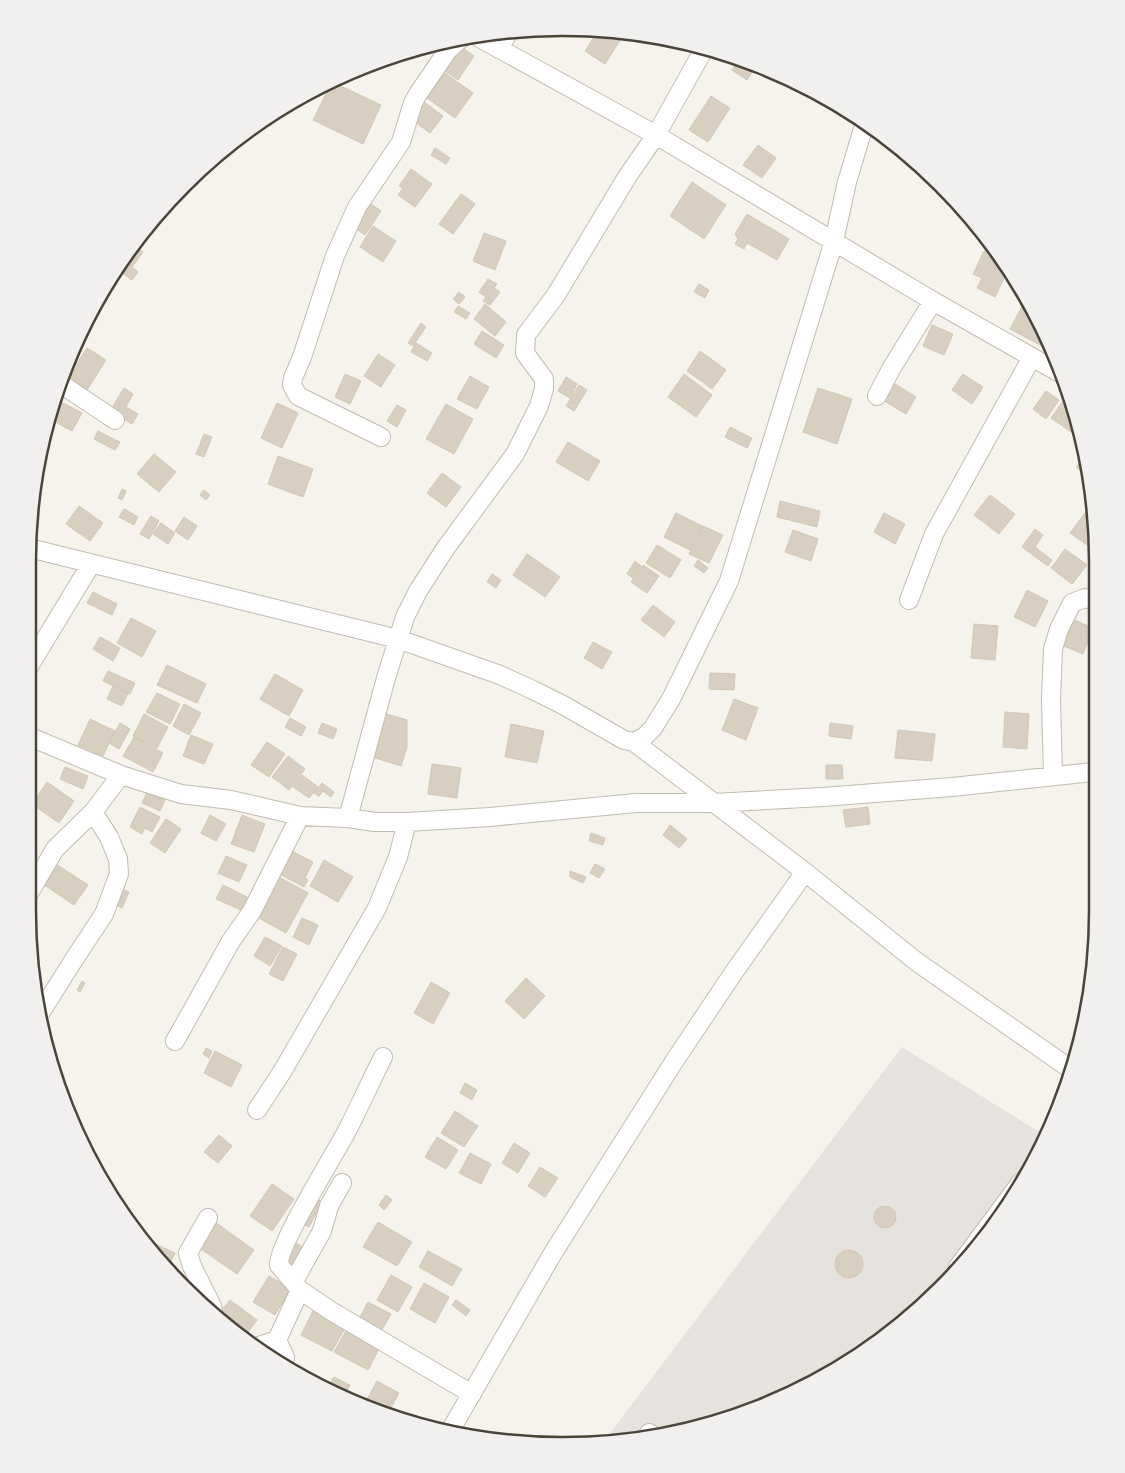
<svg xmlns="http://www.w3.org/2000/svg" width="1125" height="1473" font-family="Barlow,sans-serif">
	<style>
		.industrial { fill: #e6e2dd }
		.building { fill: #d8cfc1; stroke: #d3c7b4 }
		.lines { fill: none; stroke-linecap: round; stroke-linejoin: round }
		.minor-casing { stroke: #c2bbae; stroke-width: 20 }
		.minor { stroke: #fff; stroke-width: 18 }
		.rim { fill: none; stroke: #4b4439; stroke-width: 2.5 }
	</style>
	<rect width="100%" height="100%" fill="#f6f3ec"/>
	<!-- industrial -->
	<path class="industrial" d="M902,1047L1046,1136L1007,1207L941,1289L859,1355L767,1405L701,1427L605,1440Z"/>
	<!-- building -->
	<path class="building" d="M598,31L610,32L621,39L605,64L585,51Z
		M461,47L474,56L458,80L445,71Z
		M739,60L757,65L747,80L732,70Z
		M445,73L473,93L455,118L427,98Z
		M332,82L381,105L363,144L313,120Z
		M711,96L730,108L708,142L689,130Z
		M424,102L443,116L430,133L411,119Z
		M758,145L776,158L762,178L743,165Z
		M435,148L450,158L446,164L431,155Z
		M411,169L432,184L415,207L398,195L403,188L399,186Z
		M692,182L726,205L704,239L670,216Z
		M461,194L475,204L453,234L439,224Z
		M371,204L381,211L365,235L355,228Z
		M747,214L789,239L777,260L747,243L744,249L735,244L738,239L735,234Z
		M373,226L396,241L383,262L360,247Z
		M484,233L506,241L495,270L473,261Z
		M133,245L143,252L132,267L138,272L132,280L118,270Z
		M984,251L1003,260L1009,268L995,297L977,288L982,278L973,274Z
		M488,279L497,284L494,288L500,292L490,305L483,301L486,297L479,292Z
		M699,284L709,290L705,298L694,292Z
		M459,292L465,297L459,304L453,299Z
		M1025,301L1045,341L1042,346L1010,329Z
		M485,304L506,322L495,336L474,319Z
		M458,306L470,313L466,319L454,312Z
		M421,323L426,327L413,346L408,343Z
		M932,325L953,334L944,355L923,346Z
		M482,331L504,345L496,358L474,344Z
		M416,343L432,353L427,361L411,352Z
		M87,348L106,360L87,390L68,377Z
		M700,351L726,370L712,389L687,371Z
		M378,354L395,365L381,387L364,376Z
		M345,374L361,381L350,404L335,397Z
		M684,374L712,395L696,417L668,397Z
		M963,374L983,387L972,404L952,390Z
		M470,376L489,387L477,409L457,399Z
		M566,377L577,384L570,398L558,391Z
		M892,382L916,397L906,414L881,399Z
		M579,385L587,390L574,411L566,406Z
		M124,388L133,394L126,407L138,414L132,424L110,411Z
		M818,388L852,399L837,444L803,432Z
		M1046,391L1059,400L1046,419L1033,409Z
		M1066,397L1072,401L1080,438L1051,418Z
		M55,399L82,413L72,431L48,418Z
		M277,403L298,413L282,448L261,438Z
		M446,404L473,419L454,454L426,439Z
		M397,405L406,410L397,427L387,421Z
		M730,427L752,438L747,448L725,437Z
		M98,431L120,442L115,450L94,439Z
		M204,434L212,437L204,457L196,454Z
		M568,442L600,461L588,481L556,462Z
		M154,454L176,472L159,492L137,474Z
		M278,456L313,469L303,497L268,484Z
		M1085,457L1090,479L1076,467Z
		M442,473L461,487L446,507L427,493Z
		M122,489L126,491L122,500L118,498Z
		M204,490L210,495L206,500L200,495Z
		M990,495L1015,514L999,534L974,515Z
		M780,501L820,511L817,527L777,517Z
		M79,506L103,523L90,541L66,524Z
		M124,509L138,517L134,525L119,517Z
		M1086,512L1093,517V549L1070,533Z
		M676,513L702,526L690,550L664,537Z
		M884,513L905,524L895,544L874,532Z
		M151,516L159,521L149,539L140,534Z
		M184,517L197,526L188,540L175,531Z
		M161,523L175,533L168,544L153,534Z
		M703,526L723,535L709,563L689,554Z
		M1035,529L1043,535L1035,547L1052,560L1048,566L1022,547Z
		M793,530L818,539L811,561L785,552Z
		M657,545L681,560L670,578L646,563Z
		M1065,549L1087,565L1072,584L1051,568Z
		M527,554L560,577L545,597L513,575Z
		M698,560L708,568L704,573L694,566Z
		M635,561L641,566L633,578L627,574Z
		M643,565L659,576L647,593L631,582Z
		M492,574L501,580L496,588L487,582Z
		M1027,590L1048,601L1035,627L1014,617Z
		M93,592L117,604L112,615L87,603Z
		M653,605L675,622L664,637L641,620Z
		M131,618L156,631L142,657L117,643Z
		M1070,618L1093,628L1083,654L1059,644Z
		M974,624L998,626L995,660L971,658Z
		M100,637L120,648L113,661L93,649Z
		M593,642L612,652L602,669L584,658Z
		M167,665L206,684L197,703L157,685Z
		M108,671L135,683L130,694L103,681Z
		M710,673L735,674L734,690L709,689Z
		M275,674L303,690L289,716L260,699Z
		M113,686L128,693L122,706L107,699Z
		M157,693L180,704L170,724L146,712Z
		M734,699L758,708L746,740L722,730Z
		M184,704L201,713L189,735L173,726Z
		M1005,712L1029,714L1027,749L1003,747Z
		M383,713L407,720V747L401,766L369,756Z
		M144,714L168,727L157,748L133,736Z
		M290,718L306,727L301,736L285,727Z
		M90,719L115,731L103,756L78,745Z
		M120,723L130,729L119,749L109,743Z
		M322,723L337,729L333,739L318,733Z
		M830,723L853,726L851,739L829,736Z
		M511,724L544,731L537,763L505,757Z
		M898,730L935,734L932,761L895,758Z
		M191,735L213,744L204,764L183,756Z
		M134,737L163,753L153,772L123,756Z
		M267,742L285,754L269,777L251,765Z
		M288,756L305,769L289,790L272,777Z
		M432,764L461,768L457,798L428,794Z
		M826,765H842L843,779H826Z
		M65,767L88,776L83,789L60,779Z
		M302,775L318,787L309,798L293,787Z
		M47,782L74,801L59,823L32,804Z
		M322,783L334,792L331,797L323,791L319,796L314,793Z
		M147,792L165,800L160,811L142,803Z
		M140,807L160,817L152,832L145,828L142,834L130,827Z
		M868,807L870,824L846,827L843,810Z
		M210,815L226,824L216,841L201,833Z
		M242,815L265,824L254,852L231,844Z
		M166,819L181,829L165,853L150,843Z
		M670,825L687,839L679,848L663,835Z
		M591,833L605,838L603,845L589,841Z
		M288,849L313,862L305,878L308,880L304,887L276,872Z
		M28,853L34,857L28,868Z
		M226,856L247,865L239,882L218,873Z
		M324,860L353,877L338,902L310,886Z
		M53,862L88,885L74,905L40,882Z
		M595,864L605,869L599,878L590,873Z
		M570,871L586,877L583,883L570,877Z
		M277,876L308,893L286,933L255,916Z
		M223,885L247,897L241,910L216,899Z
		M123,889L129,892L122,908L116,905Z
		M302,918L318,925L309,945L293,937Z
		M265,937L282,946L270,966L254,956Z
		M283,947L297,954L283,981L269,974Z
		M526,978L545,996L524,1019L505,1001Z
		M82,981L85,983L80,992L77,990Z
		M431,982L450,993L433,1024L414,1013Z
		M206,1048L212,1051L209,1058L203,1054Z
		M215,1051L242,1065L231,1087L204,1073Z
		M465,1083L477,1090L472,1100L460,1093Z
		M455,1111L478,1126L464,1147L441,1133Z
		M219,1135L232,1146L218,1163L204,1152Z
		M437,1137L458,1150L446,1169L425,1157Z
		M514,1143L530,1153L518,1173L502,1163Z
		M470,1153L491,1164L481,1184L459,1173Z
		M540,1167L558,1178L545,1197L528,1186Z
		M272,1184L294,1199L272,1231L250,1216Z
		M386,1195L392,1200L384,1210L379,1205Z
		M312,1196L322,1202L309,1227L298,1222Z
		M874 1217a11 11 0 1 1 22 0a11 11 0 1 1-22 0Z
		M215,1222L254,1250L237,1274L198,1247Z
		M378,1222L412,1242L397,1266L363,1247Z
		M290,1240L305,1248L295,1268L280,1260Z
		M149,1241L175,1253L168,1267L149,1242Z
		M835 1264a14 14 0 1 1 28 0a14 14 0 1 1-28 0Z
		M428,1251L462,1269L452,1286L419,1267Z
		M391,1275L412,1287L398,1312L377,1300Z
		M269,1276L291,1289L275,1315L253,1302Z
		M424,1283L449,1297L435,1323L410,1309Z
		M230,1300L257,1320L245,1336L218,1315Z
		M456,1300L470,1310L466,1316L452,1305Z
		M368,1302L391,1314L379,1335L357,1323Z
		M313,1311L345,1328L332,1351L301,1335Z
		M347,1329L380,1347L368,1370L334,1352Z
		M334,1377L350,1385L346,1393L330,1384Z
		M377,1381L399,1393L388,1413L365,1403Z"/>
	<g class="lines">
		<defs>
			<path id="minor" d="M476,36L656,135L933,301L1060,373
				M499,49L508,33
				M61,384L115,420
				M877,396L891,369L933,301
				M381,437L298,396L292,385L293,378L302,357L335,256L357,207L401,142L413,103L418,94L448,50L463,37
				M29,548L398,639L500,675L533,690L563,705L624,740L634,742L644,737L653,728L671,699L729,581L834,241L847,182L865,122
				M909,600L934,534L1032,357
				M28,668L91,564
				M28,736L121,775L181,794L231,800L300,816L348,818L375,822H407L490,817L636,803H713L823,797L952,787L1093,772
				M634,742L805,872L917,962L1069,1068
				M1053,776L1051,699L1053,649L1059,629L1072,603L1085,598L1093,600
				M348,818L386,678L405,617L418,591L445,549L515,454L539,406L544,389V379L525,353L526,335L556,295L627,177L656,135L704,49
				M28,895L55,849L93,812L121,775
				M41,1012L73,961L104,914L119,874L118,859L109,837L93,812
				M175,1041L231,941L252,911L300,816
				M383,1057C371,1081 360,1105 348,1129C336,1152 277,1246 279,1265L300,1290L331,1311L472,1394
				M257,1110L282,1072L377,908L398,857L407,822
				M208,1218L188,1253L192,1266L212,1306L213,1311
				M958,1267L1021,1182
				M294,1281L322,1231L329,1206L342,1183
				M259,1346L277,1340
				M283,1365L285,1357L277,1340L300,1290
				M450,1431L553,1253L675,1060L734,972L805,872
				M649,1433L651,1434"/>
		</defs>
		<!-- minor casing -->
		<use href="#minor" class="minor-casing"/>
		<!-- minor -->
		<use href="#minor" class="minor"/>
	</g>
	<!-- crop -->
	<path d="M0 0H1125V1473H0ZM562 36H563A526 526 0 0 1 1089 562V911A526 526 0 0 1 563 1437H562A526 526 0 0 1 36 911V562A526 526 0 0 1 562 36Z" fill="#f1f0ef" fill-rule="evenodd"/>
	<path class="rim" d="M562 36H563A526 526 0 0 1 1089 562V911A526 526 0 0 1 563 1437H562A526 526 0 0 1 36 911V562A526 526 0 0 1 562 36Z"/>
</svg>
